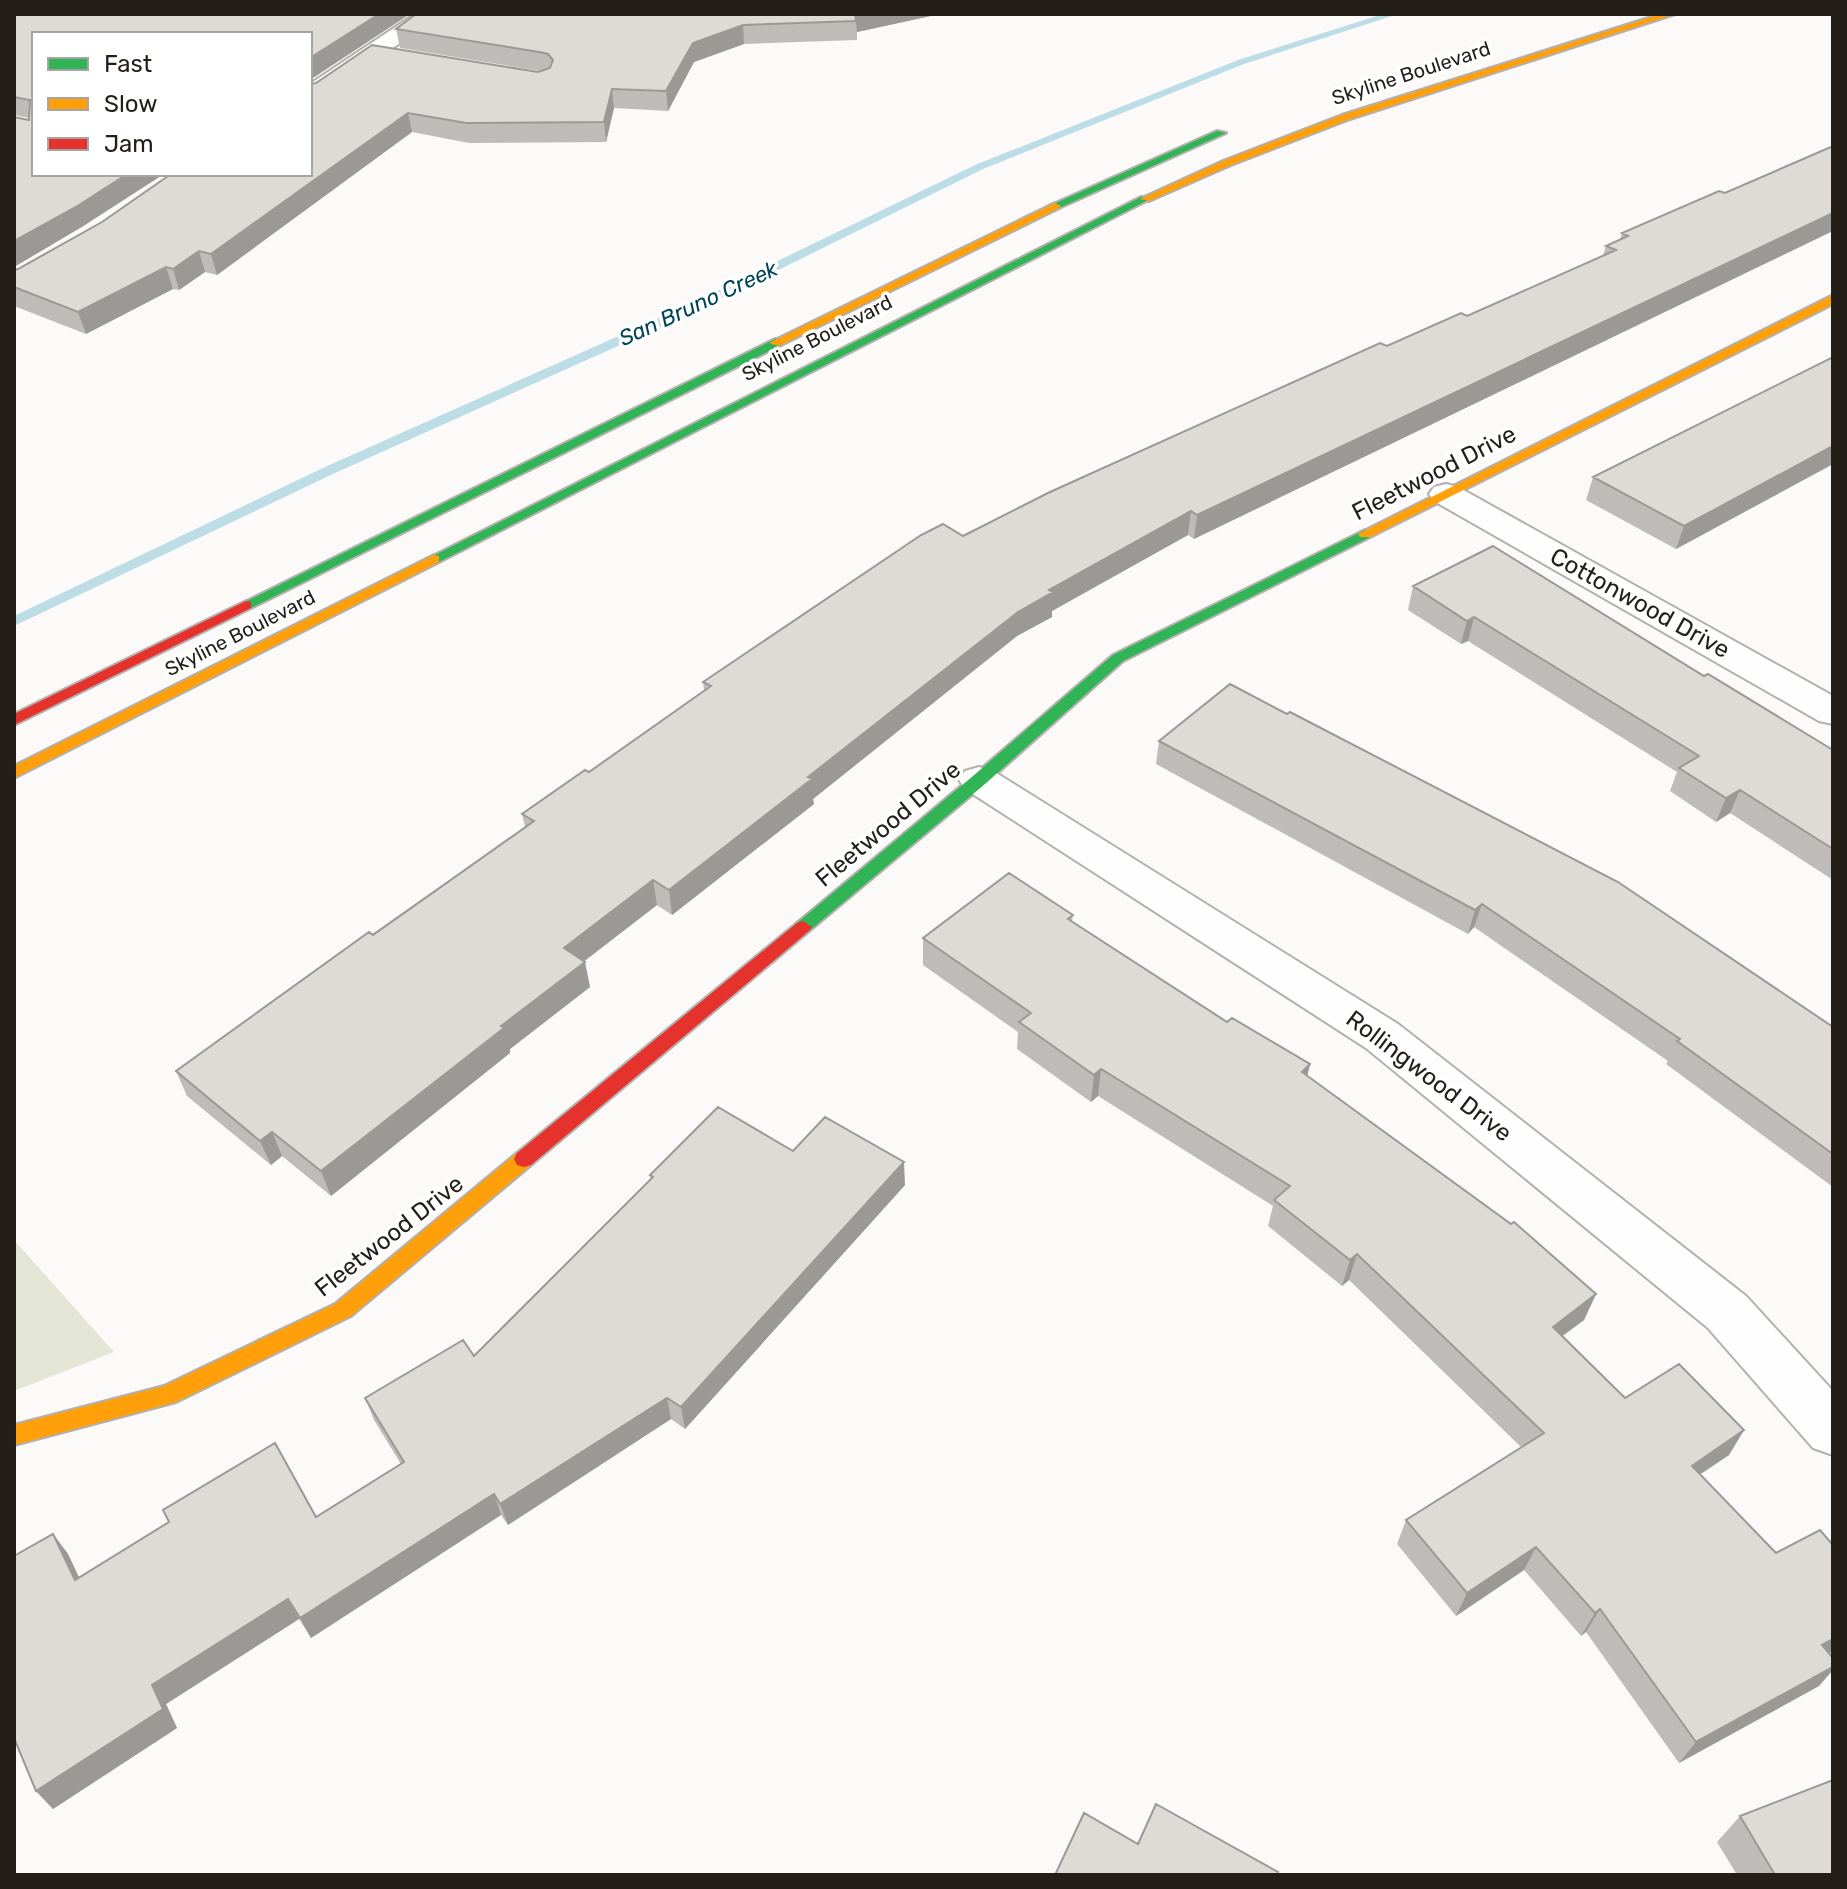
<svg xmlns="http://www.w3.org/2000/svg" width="1847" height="1889" font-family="Rubik,sans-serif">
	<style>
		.green { fill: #e4e6d5 }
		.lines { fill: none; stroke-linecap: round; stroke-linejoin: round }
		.stream { fill: #bcdce6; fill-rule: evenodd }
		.street-casing { stroke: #b3b0ad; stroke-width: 4 }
		.fast-casing { stroke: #b3b0ad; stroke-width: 4 }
		.slow-casing { stroke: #b3b0ad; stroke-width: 4 }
		.jam-casing { stroke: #b3b0ad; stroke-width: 4 }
		.street { fill: #fffefe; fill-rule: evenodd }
		.fast { fill: #30b455; fill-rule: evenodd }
		.slow { fill: #ff9f0a; fill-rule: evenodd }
		.jam { fill: #e5322d; fill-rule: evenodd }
		.wall { fill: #bfbbb8 }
		.shaded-wall { fill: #9b9996 }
		.building { fill: #dedad6; stroke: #9b9996; stroke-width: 2 }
		.labels { text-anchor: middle; stroke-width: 7; stroke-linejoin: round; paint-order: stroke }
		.far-street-label { font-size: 20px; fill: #231e18; stroke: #fff }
		.far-water-label { font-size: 22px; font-style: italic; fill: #004556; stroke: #fff }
		.street-label { font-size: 24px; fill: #231e18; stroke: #fff }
	</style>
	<rect width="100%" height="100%" fill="#fcfaf8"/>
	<!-- green -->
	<path class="green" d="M14,1240L114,1352L14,1391Z"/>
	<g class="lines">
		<!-- stream -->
		<path class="stream" d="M1383,14H1398L1244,64L983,169L687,315L335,473L14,626V616L325,467L679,309L975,165L1238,60Z"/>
		<defs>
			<path id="street" d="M415,14H441L319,100L310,102V84Z
				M1446,484L1458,487L1833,696V724L1819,721L1434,501L1429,494L1434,487Z
				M979,767L993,771L1398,1024L1746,1296L1833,1391V1455L1813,1448L1708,1328L1366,1048L965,789L959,780L965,771Z"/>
			<path id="fast" d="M1217,131L1226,133L1059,208L1049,206Z
				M1141,197L1150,199L439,562H429L427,559Z
				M775,339L779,340V346L251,608H241L239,605Z
				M1365,530L1370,531V537L1123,661L985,784L809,931H797L794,927L797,923L973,776L1113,655Z"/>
			<path id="slow" d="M1661,14H1675L1350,119L1231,165L1149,201L1140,199L1223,161L1342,115Z
				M1055,203L1061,206L1059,208L779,346L769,343Z
				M1833,295V304L1370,537H1360L1358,534Z
				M434,555L439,556V562L14,778V766Z
				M524,1151L531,1153L534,1159L531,1165L351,1316L176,1402L14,1445V1425L164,1386L335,1304L517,1153Z"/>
			<path id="jam" d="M246,601L251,602V608L14,725V714Z
				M803,921L812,927L809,931L531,1165L524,1167L517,1165L514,1159L517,1153L797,923Z"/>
		</defs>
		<!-- street casing -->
		<use href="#street" class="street-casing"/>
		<!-- fast casing -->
		<use href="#fast" class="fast-casing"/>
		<!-- slow casing -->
		<use href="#slow" class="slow-casing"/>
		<!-- jam casing -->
		<use href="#jam" class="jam-casing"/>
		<!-- street -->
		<use href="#street" class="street"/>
		<!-- fast -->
		<use href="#fast" class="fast"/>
		<!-- slow -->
		<use href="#slow" class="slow"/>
		<!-- jam -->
		<use href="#jam" class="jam"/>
	</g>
	<!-- wall -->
	<path class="wall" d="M14,14L34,34L85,225L14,267V117L29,120V118L14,115Z
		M940,14L857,32V40L744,44L694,62L668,111L614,108L606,142L469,143L412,132L217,275L205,272L179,290L173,289L86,334L14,306V270L18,269L102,222L310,84L540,71L400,48L396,29Z
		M1719,191L1194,539L1188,535L1052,611V617L1017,636L813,799L814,804L672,915L657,905L584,961L590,987L510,1049V1053L331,1196L282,1156L271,1165L187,1096L176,1071L525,827L522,814L589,772L704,690L703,682L963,536L1387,346L1467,316L1603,256L1606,246L1620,240L1622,233Z
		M1833,357V464L1676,549L1586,500L1593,477Z
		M1413,586L1704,676L1833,750V880L1730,813L1716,822L1670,791L1677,772L1468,641L1461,644L1408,610Z
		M1159,741L1833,1027V1187L1666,1064L1668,1061L1474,927L1468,934L1156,764Z
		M1073,915L1072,922L1227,1022L1310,1064L1307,1076L1596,1294L1584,1320L1562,1336L1625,1398L1744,1430L1729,1455L1700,1474L1829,1653L1819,1686L1679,1763L1586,1632L1581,1636L1524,1570L1456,1616L1397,1544L1406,1520L1521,1447L1349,1280L1342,1286L1268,1226L1273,1206L1098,1096L1091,1102L1017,1049L1018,1032L923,965V938Z
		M793,1151L905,1185L685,1429L671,1419L508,1525L501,1515L311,1638L299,1619L166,1704L177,1728L53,1809L36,1791L53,1534L68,1554L79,1578L316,1517L401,1464L374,1420L365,1398L474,1356L651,1180L650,1175Z
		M1740,1816L1833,1875H1737L1717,1842Z"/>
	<!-- shaded-wall -->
	<path class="shaded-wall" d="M379,14H410L310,80V58Z
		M855,14H940L857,32Z
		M743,25L744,44L694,62L668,111L666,91L693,43Z
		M612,89L614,108L606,142L604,122Z
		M408,113L412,132L217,275L211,254Z
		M127,174H164L85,225L14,267V241Z
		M1833,213V231L1194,539L1197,515Z
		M199,251L205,272L179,290L173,269Z
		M166,267L173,289L86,334L78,312Z
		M1833,446V464L1676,549L1684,526Z
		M1191,511L1188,535L1052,611V617L1017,636L813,799L814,804L672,915L669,890L808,777L1018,612L1049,590Z
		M1474,617L1468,641L1461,644L1467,621Z
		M1740,790L1730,813L1716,822L1726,798Z
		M653,880L657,905L569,973L564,948Z
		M1482,904L1474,927L1468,934L1475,910Z
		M585,962L590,987L510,1049V1053L331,1196L321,1171L501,1026Z
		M1310,1064L1304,1091L1302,1072Z
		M1101,1069L1098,1096L1091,1102L1094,1075Z
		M272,1132L282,1156L271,1165L260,1141Z
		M904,1162L905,1185L685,1429L681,1407Z
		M1357,1254L1349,1280L1342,1286L1350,1260Z
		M1596,1294L1584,1320L1541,1352L1553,1327Z
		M667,1398L671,1419L508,1525L500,1504Z
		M1744,1430L1729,1455L1677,1490L1692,1466Z
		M494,1494L501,1515L311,1638L300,1618Z
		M53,1534L68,1554L90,1601L75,1580Z
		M1536,1547L1524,1570L1456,1616L1467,1593Z
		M288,1599L299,1619L166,1704L177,1728L53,1809L36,1791L152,1685Z
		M1600,1609L1586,1632L1581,1636L1595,1613Z
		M1833,1639V1651L1804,1668L1822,1645Z
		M1833,1667V1670L1819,1686L1679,1763L1696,1742Z"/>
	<!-- building -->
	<path class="building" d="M14,14H379L310,58V34H34V174H127L79,205L14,241V117L29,120L30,100L14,97Z
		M416,14H855L856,21L743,25L693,43L666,91L612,89L604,122L466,123L408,113L211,254L199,251L173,269L166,267L78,312L14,287V270L18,269L102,222L171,174H310V84L316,83L372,45L538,72L550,68L553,60L548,54L539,52L396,29Z
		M1833,146V213L1197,515L1191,511L1049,590L1053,592L1018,612L808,777L812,779L669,890L653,880L564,948L585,962L501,1026L504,1028L321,1171L272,1132L260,1141L176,1071L369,932L373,935L534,821L522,814L585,770L589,772L711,686L703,682L921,535L943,524L963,536L1050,492L1380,343L1387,346L1461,313L1467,316L1616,250L1606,246L1628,236L1622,233L1719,191L1725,193Z
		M1833,357V446L1684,526L1593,477Z
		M1493,546L1704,676L1708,674L1833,750V849L1740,790L1726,798L1679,768L1699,756L1474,617L1467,621L1413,586Z
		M1230,684L1287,714L1290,712L1618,882L1833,1027V1154L1677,1041L1680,1039L1482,904L1475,910L1159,741Z
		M1009,873L1073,915L1068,919L1227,1022L1232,1018L1310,1064L1302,1072L1511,1224L1514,1222L1596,1294L1553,1327L1625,1398L1679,1364L1744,1430L1692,1466L1776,1553L1820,1530L1833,1545V1639L1822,1645L1833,1658V1667L1696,1742L1600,1609L1595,1613L1536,1547L1467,1593L1406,1520L1544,1433L1357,1254L1350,1260L1274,1200L1290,1186L1101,1069L1094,1075L1019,1022L1031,1013L923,938Z
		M718,1107L793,1151L825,1117L904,1162L681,1407L667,1398L500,1504L494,1494L300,1618L288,1599L152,1685L163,1709L36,1791L14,1738V1556L53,1534L75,1580L169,1522L163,1510L275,1443L316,1517L404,1462L365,1398L463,1340L474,1356L653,1177L650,1175Z
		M1833,1780V1875H1775L1740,1816Z
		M1156,1804L1278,1872L1277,1875H1055L1084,1813L1138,1844Z"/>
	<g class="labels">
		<!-- far-street labels -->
		<g class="far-street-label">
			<text transform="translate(1411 73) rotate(-18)" y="7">Skyline Boulevard</text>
			<text transform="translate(817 338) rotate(-27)" y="7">Skyline Boulevard</text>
			<text transform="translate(240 633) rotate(-27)" y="7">Skyline Boulevard</text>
		</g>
		<!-- far-water labels -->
		<g class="far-water-label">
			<text transform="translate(698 303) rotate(-25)" y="8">San Bruno Creek</text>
		</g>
		<!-- street labels -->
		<g class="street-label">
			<text transform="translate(1434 473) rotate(-27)" y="8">Fleetwood Drive</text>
			<text transform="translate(1640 603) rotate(29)" y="8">Cottonwood Drive</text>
			<text transform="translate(888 824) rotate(-40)" y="8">Fleetwood Drive</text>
			<text transform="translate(1429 1076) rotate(37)" y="8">Rollingwood Drive</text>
			<text transform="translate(389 1236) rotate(-38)" y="8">Fleetwood Drive</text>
		</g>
	</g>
	<!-- border -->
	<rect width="1847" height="1889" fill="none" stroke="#231e18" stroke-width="32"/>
	<!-- legend -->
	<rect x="32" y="32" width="280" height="144" fill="#ffffff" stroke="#a7a5a3" stroke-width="2"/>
	<rect x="48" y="58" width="40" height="12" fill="#30b455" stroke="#a7a5a3" stroke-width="2"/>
	<text x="104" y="72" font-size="24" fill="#231e18">Fast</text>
	<rect x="48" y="98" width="40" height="12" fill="#ff9f0a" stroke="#a7a5a3" stroke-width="2"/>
	<text x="104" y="112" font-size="24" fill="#231e18">Slow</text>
	<rect x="48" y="138" width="40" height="12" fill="#e5322d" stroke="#a7a5a3" stroke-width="2"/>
	<text x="104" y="152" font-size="24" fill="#231e18">Jam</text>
</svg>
